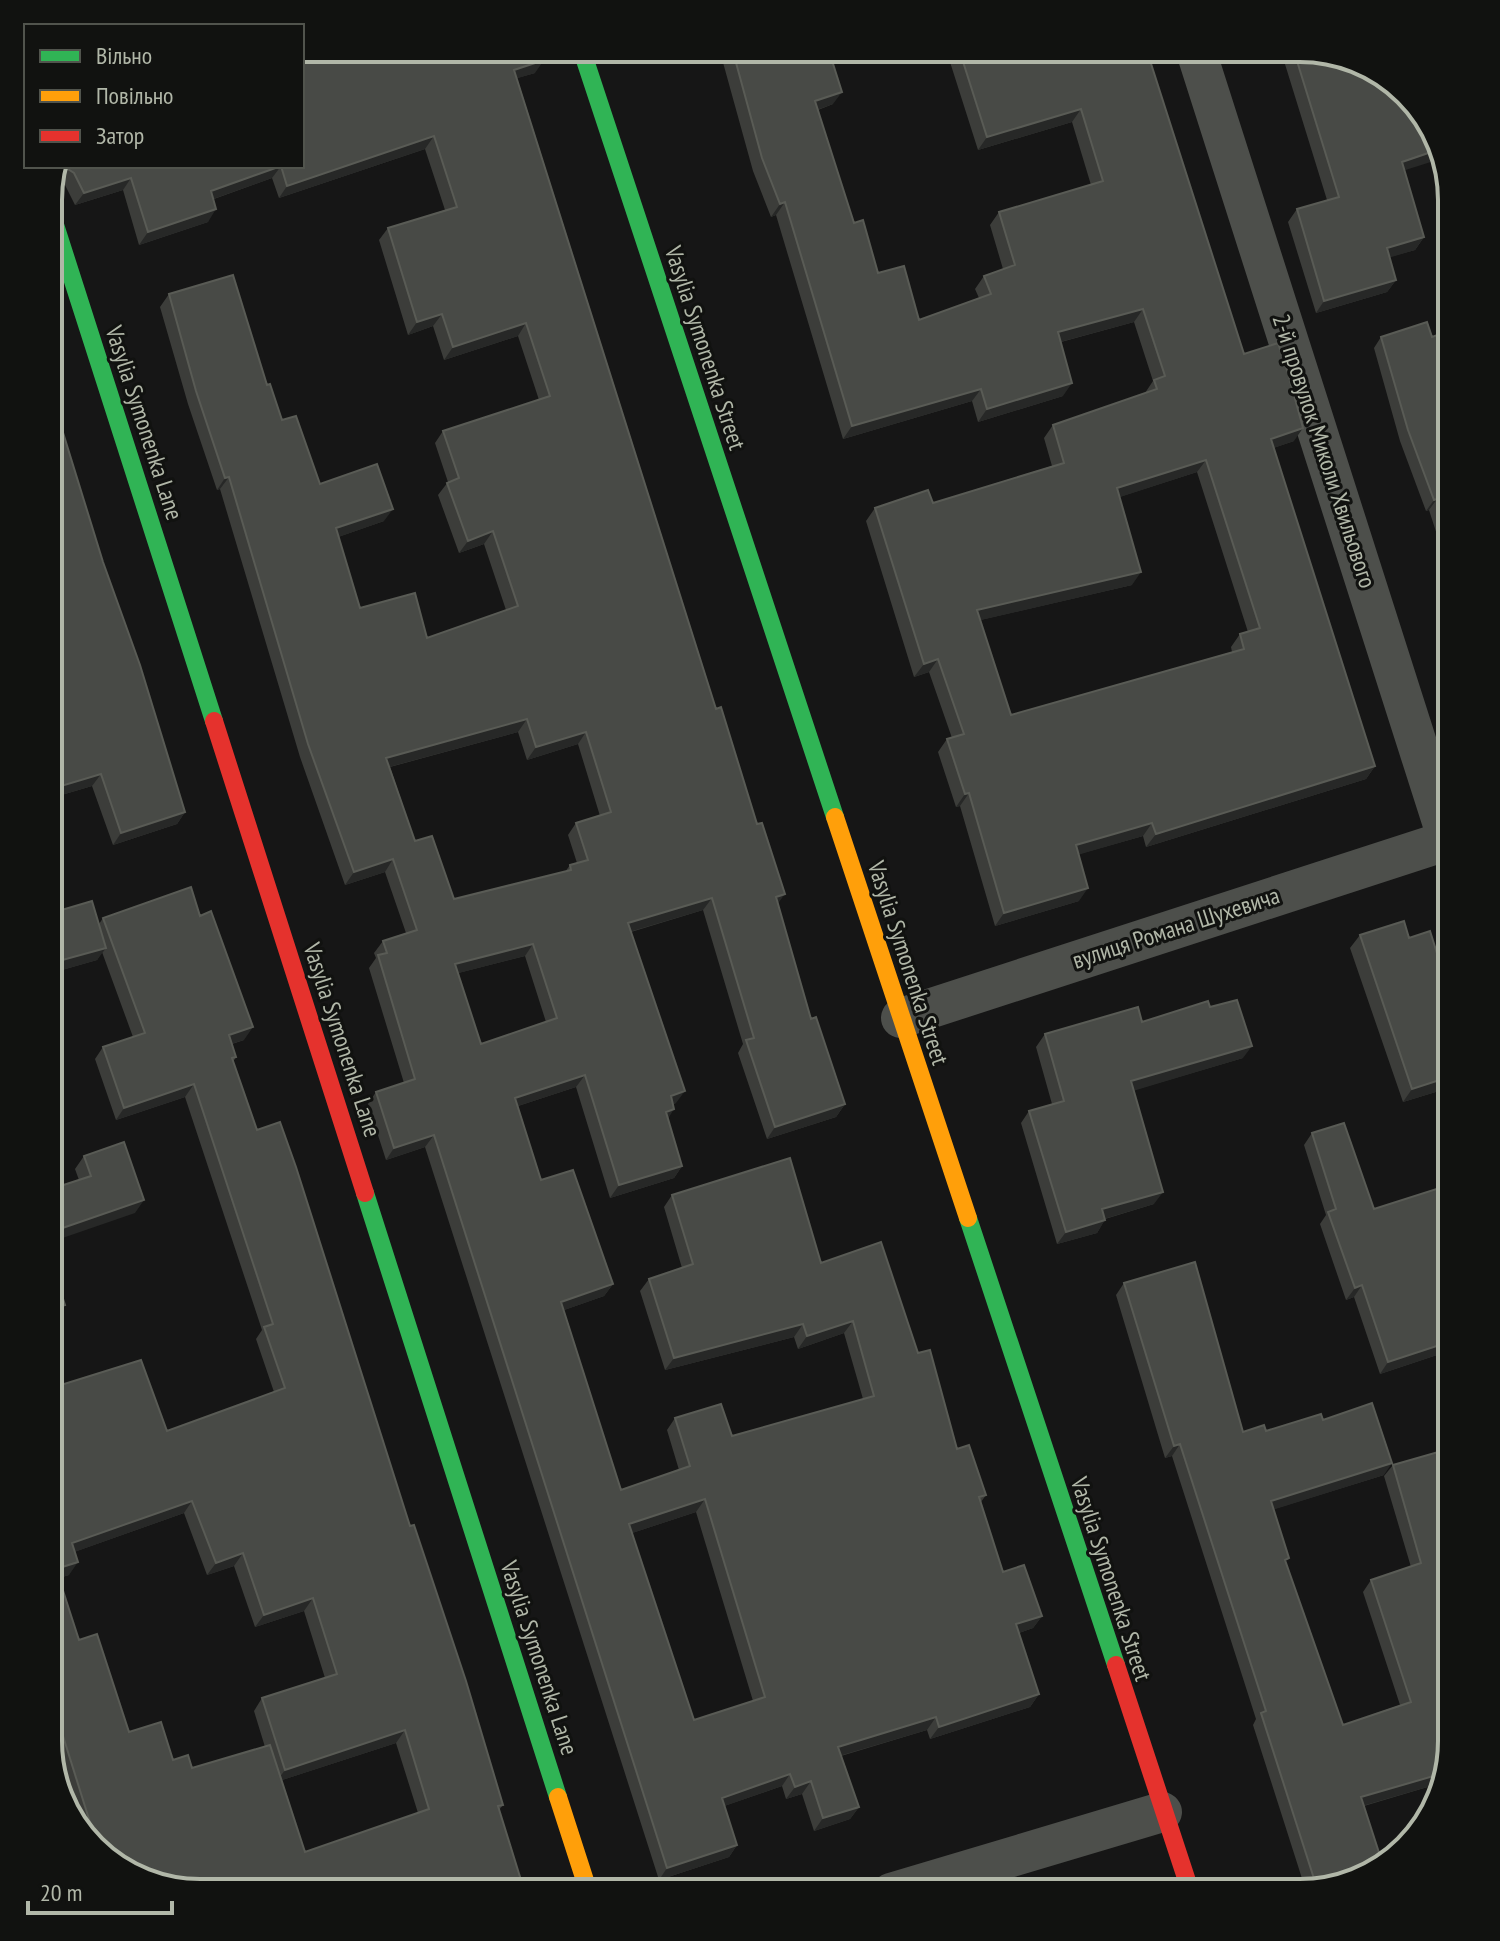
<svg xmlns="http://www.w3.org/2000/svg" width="1500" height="1941" font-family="'PT Sans Narrow',sans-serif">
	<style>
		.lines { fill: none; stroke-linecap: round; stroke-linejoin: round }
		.street { stroke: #4d4f4b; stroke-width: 40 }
		.fast { stroke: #30b455; stroke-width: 18 }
		.slow { stroke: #ff9f0a; stroke-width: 18 }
		.jam { stroke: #e5322d; stroke-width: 18 }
		.wall { fill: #3c3d3a; fill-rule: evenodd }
		.shaded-wall { fill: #272827 }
		.building { fill: #484a46; stroke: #595b55; stroke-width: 2; fill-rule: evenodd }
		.labels { text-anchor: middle; stroke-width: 6; stroke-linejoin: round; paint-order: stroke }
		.street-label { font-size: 24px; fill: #b1b7a8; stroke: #111210 }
		.rim { fill: none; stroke: #b1b7a8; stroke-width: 4 }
	</style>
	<rect width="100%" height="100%" fill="#161616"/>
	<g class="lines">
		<!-- street -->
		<path class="street" d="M1195,48L1452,853
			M901,1018L1452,839
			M891,1893L1162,1812"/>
		<!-- fast -->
		<path class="fast" d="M581,48L835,817
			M48,203L214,721
			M365,1193L558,1797
			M968,1218L1116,1665"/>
		<!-- slow -->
		<path class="slow" d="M835,817L968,1218
			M558,1797L589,1893"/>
		<!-- jam -->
		<path class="jam" d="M214,721L365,1193
			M1116,1665L1191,1893"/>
	</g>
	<!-- wall -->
	<path class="wall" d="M302,48L535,73L517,78L778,904L811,1019L845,1104L836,1117L767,1139L738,1053L743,1044L703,910L631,932L676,1103L673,1104L668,1118L682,1166L674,1178L610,1198L576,1087L518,1106L541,1180L613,1284L604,1296L564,1310L621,1490L679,1470L667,1430L675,1418L732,1436L863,1399L844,1333L798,1349L794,1337L665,1370L640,1291L649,1279L682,1268L664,1207L672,1195L821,1263L918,1353L957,1449L986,1495L981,1502L1003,1572L1042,1616L1033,1628L1019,1633L1039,1694L1030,1707L930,1739L927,1730L841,1756L859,1807L850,1819L814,1831L802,1794L786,1799L782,1786L724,1806L737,1845L729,1857L659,1880L425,1147L386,1160L368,1104L376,1092L404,1083L369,968L376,958L374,953L383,941L406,933L385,872L345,885L300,757L220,489L217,490L188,404L160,307L169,294L267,385L282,420L320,484L384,521L338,537L360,608L427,638L506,610L484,544L459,553L438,495L448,482L435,443L443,431L539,400L518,336L444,360L433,326L408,335L379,240L388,228L445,210L425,149L279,198L272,178L214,199L208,222L139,245L123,190L75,205L65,185L54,179H51L55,166ZM518,732L527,760L578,744L600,816L576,823L568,835L577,863L570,865L565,872L454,899L415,841L390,767ZM525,956L546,1022L481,1044L458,973ZM696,1512L753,1701L694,1720L632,1533Z
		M719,48H828L833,104L818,110L854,223L878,273L919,320L979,298L975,289L984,276L1003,269L990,225L999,212L1091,185L1072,122L978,150L950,62L945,64L940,48H1146L1244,354L1294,441L1273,448L1375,766L1366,779L1146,847L1143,836L1079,854V901L995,926L960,806L956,807L938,752L947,739L952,738L929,672L914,677L866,521L875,508L933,503L1052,466L1044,438L1053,425L1145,393L1153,381L1134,322L1061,342L1063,396L978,422L972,401L843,439L776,215L771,217L753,171ZM1197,472L1248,632L1240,634L1231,647L1232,652L1011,715L980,620L1132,585L1119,497Z
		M1280,48H1310L1404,171L1424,237L1415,250L1389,257L1396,280L1387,292L1316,313L1288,222L1297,209L1327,200Z
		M1452,330V581L1429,510L1426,511L1400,441L1374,348L1381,337H1432Z
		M48,384L103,562L185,812L177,824L113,845L92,786L48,799Z
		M48,914L99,924L103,918L244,1040L232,1044L236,1057L233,1062L257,1130L410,1526L503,1805L499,1810L525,1893H199L124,1873L80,1832L48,1728V1389L167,1431L274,1392L256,1339L262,1330L185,1097L116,1120L95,1059L103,1047L133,1037L102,952L97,960L48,974ZM184,1513L207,1575L234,1566L255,1627L304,1611L325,1678L262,1698L254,1711L265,1747L192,1768L173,1760L129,1732L79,1640L59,1578L69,1575L74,1552ZM396,1743L418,1813L305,1852L282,1780Z
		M1360,935L1409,938L1452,1001V1087L1403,1102L1350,948Z
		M1210,1007L1243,1058L1134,1090L1154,1204L1105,1219L1097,1233L1057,1244L1021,1123L1029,1111L1052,1104L1036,1047L1045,1034L1142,1022Z
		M1312,1133L1374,1209L1452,1184V1350L1380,1374L1354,1297L1346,1300L1320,1224L1326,1215L1304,1145Z
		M84,1156L135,1213L79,1180L75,1169Z
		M1124,1283L1243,1432L1266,1431L1323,1420L1384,1475L1274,1509L1286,1563L1343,1725L1400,1705L1363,1592L1371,1580L1411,1567L1384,1476L1393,1465L1452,1448L1441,1783L1364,1806L1384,1868L1306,1891L1253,1725L1256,1719L1172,1456L1165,1458L1116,1295Z"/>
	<!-- shaded-wall -->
	<path class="shaded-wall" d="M959,49L950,62L945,64L954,51Z
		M544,60L535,73L505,82L514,70Z
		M842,92L833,104L806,114L815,101Z
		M1081,109L1072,122L978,150L987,137Z
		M434,136L425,149L279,198L287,186Z
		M1437,150L1440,159L1393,174L1402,162Z
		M63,166L54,179H51L54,167Z
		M281,166L272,178L202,203L211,191Z
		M131,178L123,190L75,205L84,193Z
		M785,202L776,215L771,217L780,204Z
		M216,209L208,222L139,245L148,232Z
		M1424,237L1415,250L1378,261L1387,248Z
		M1396,280L1387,292L1316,313L1324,301Z
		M1143,309L1134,322L1049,345L1058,332Z
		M442,314L433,326L408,335L417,322Z
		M526,323L518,336L444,360L453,347Z
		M1072,383L1063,396L978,422L987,409Z
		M981,389L972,401L843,439L852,426Z
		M1303,428L1294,441L1262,452L1271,439Z
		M1206,460L1197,472L1108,501L1117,488Z
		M229,477L220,489L217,490L225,478Z
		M1437,499L1429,510L1426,511L1434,500Z
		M393,509L384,521L327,541L336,528Z
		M493,531L484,544L459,553L468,541Z
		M1141,572L1132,585L968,623L977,610Z
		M938,659L929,672L914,677L924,664Z
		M527,719L518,732L378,770L386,758Z
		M586,732L578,744L527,760L536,747Z
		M1375,766L1366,779L1146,847L1156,834Z
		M101,774L92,786L48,799V790Z
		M969,793L960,806L956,807L965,794Z
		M185,812L177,824L113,845L121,833Z
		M1152,823L1143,836L1067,858L1076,845Z
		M393,859L385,872L345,885L354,872Z
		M1088,888L1079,901L995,926L1004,913Z
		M785,894L776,906V897Z
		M712,898L703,910L619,935L628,923Z
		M533,944L525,956L447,976L455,964Z
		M106,948L97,960L48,974V964Z
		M253,1027L244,1040L221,1047L229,1035Z
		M1252,1046L1243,1058L1123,1094L1131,1081Z
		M585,1075L576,1087L506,1110L515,1098Z
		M1452,1076V1087L1403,1102L1412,1089Z
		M57,1082L48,1095V1085Z
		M194,1084L185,1097L116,1120L124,1108Z
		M685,1091L676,1103L662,1108L671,1096Z
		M845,1104L836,1117L767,1139L775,1127Z
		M674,1109L666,1122V1112Z
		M434,1135L425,1147L386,1160L394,1148Z
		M682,1166L674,1178L610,1198L619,1185Z
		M1163,1192L1154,1204L1094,1222L1102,1209Z
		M144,1200L135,1213L48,1243V1233Z
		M1105,1220L1097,1233L1057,1244L1066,1232Z
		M613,1284L604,1296L553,1314L561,1302Z
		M1362,1285L1354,1297L1346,1300L1355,1288Z
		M65,1305L56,1317L48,1320V1310Z
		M853,1321L844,1333L798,1349L807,1336Z
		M803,1324L794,1337L665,1370L674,1358Z
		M1452,1341V1350L1380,1374L1388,1362Z
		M1180,1444L1172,1456L1165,1458L1174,1446Z
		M1392,1463L1384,1475L1263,1513L1271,1501Z
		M705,1499L696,1512L620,1537L629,1524Z
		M192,1501L184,1513L63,1556L72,1543Z
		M243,1553L234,1566L207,1575L216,1563Z
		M78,1562L69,1575L48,1581L56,1569Z
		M313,1598L304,1611L255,1627L264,1615Z
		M1042,1616L1033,1628L1007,1637L1016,1624Z
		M1039,1694L1030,1707L930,1739L939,1727Z
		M936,1717L927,1730L829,1759L838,1747Z
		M405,1730L396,1743L276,1782L285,1770Z
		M1444,1773L1441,1783L1352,1809L1361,1797Z
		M790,1774L782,1786L713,1810L722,1798Z
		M811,1781L802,1794L786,1799L795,1787Z
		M859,1807L850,1819L814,1831L823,1818Z
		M737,1845L729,1857L659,1880L667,1868Z"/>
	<!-- building -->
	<path class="building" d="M302,48H540L544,60L514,70L716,709L721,707L757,824L762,823L785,894L776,897L811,1019L816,1017L845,1104L775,1127L746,1040L754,1038L712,898L628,923L685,1091L671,1096L674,1109L666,1112L682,1166L619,1185L585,1075L515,1098L541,1180L573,1170L613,1284L561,1302L621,1490L690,1466L675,1418L721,1404L732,1436L874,1396L853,1321L807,1336L803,1324L674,1358L649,1279L693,1264L672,1195L790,1158L821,1263L881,1242L918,1353L930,1350L957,1449L969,1445L986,1495L979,1497L1003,1572L1024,1565L1042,1616L1016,1624L1039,1694L939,1727L936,1717L838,1747L859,1807L823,1818L811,1781L795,1787L790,1774L722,1798L737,1845L667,1868L434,1135L394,1148L376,1092L415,1079L378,955L387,953L383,941L417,930L393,859L354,872L308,744L229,477L225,478L196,391L169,294L233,275L267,385L270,384L282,420L296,416L320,484L377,464L393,509L336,528L360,608L415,593L427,638L518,606L493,531L468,541L447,483L459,478L443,431L550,396L526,323L453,347L442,314L417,322L388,228L457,207L434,136L287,186L281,166L211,191L216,209L148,232L131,178L84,193L74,173L63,166L54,167L55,166H302ZM527,719L536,747L586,732L611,812L576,823L588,860L570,865L571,870L454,899L432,836L415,841L386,758ZM533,944L557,1018L481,1044L455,964ZM705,1499L765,1697L694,1720L629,1524Z
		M732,48H828L842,92L815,101L854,223L863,220L878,273L904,266L919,320L991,294L984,276L1015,265L999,212L1103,181L1081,109L987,137L959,49L954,51L953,48H1146L1244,354L1278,343L1288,373L1303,428L1271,439L1375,766L1156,834L1152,823L1076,845L1088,888L1004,913L969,793L965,794L947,739L964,734L938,659L924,664L875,508L928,490L933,503L1064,463L1053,425L1157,389L1154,380L1165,376L1143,309L1058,332L1072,383L987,409L981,389L852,426L785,202L780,204L762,158ZM1206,460L1260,628L1240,634L1244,649L1011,715L977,610L1141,572L1117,488Z
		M1293,48H1310L1376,68L1395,86L1398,95L1403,94L1427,116L1437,150L1402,162L1424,237L1387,248L1396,280L1324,301L1297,209L1339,197Z
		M1427,322L1432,337L1452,330V547L1437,499L1434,500L1408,430L1381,337Z
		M48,384L103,562L140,665L185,812L121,833L101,774L48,790Z
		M191,887L200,916L211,911L253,1027L229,1035L236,1057L232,1058L257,1130L280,1122L296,1167L410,1526L414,1525L466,1681L503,1805L498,1806L525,1893H258L257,1892L253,1893H199L124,1873L98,1848L48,1688V1389L141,1360L167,1431L285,1388L264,1327L273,1324L194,1084L124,1108L103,1047L145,1033L103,918ZM192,1501L216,1563L243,1553L264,1615L313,1598L337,1674L262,1698L285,1770L405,1730L429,1809L305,1852L270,1745L192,1768L188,1755L173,1760L161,1722L129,1732L97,1634L79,1640L56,1569L78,1562L72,1543Z
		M92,901L106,948L48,964L49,926L48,914Z
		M1404,921L1409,938L1430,931L1452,1001V1076L1412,1089L1360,935Z
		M1237,1000L1252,1046L1131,1081L1163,1192L1102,1209L1105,1220L1066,1232L1029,1111L1064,1101L1045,1034L1138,1007L1142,1022L1208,1001L1210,1007Z
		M48,1054L57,1082L48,1085Z
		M1344,1123L1374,1209L1452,1184V1341L1388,1362L1362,1285L1355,1288L1328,1212L1336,1209L1312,1133Z
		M124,1142L144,1200L48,1233V1190L91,1176L84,1156Z
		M48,1252L65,1305L48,1310Z
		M1195,1262L1243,1432L1264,1425L1266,1431L1321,1414L1323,1420L1372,1403L1392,1463L1271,1501L1289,1558L1285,1560L1343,1725L1411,1702L1371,1580L1421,1563L1393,1465L1452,1448V1742L1444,1773L1361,1797L1384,1868L1317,1888L1261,1713L1266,1711L1180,1444L1174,1446L1124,1283Z"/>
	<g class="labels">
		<!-- street labels -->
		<g class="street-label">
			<text transform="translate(705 348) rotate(72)" y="8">Vasylia Symonenka Street</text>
			<text transform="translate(144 423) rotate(72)" y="8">Vasylia Symonenka Lane</text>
			<text transform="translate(1324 451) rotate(72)" y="8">2-й провулок Миколи Хвильового</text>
			<text transform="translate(1176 928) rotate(-18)" y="8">вулиця Романа Шухевича</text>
			<text transform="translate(908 963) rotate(72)" y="8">Vasylia Symonenka Street</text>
			<text transform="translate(342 1040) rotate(72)" y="8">Vasylia Symonenka Lane</text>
			<text transform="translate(1111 1579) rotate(72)" y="8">Vasylia Symonenka Street</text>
			<text transform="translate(539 1658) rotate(72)" y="8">Vasylia Symonenka Lane</text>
		</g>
	</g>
	<!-- crop -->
	<path d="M0 0H1500V1941H0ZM200 62H1300A138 138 0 0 1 1438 200V1741A138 138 0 0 1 1300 1879H200A138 138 0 0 1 62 1741V200A138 138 0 0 1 200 62Z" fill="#111210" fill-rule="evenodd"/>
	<path class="rim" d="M200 62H1300A138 138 0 0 1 1438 200V1741A138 138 0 0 1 1300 1879H200A138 138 0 0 1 62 1741V200A138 138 0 0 1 200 62Z"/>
	<!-- legend -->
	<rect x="24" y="24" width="280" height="144" fill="#111210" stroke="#51544d" stroke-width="2"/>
	<rect x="40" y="50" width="40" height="12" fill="#30b455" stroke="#51544d" stroke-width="2"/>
	<text x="96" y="64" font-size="24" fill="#b1b7a8">Вільно</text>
	<rect x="40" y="90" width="40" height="12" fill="#ff9f0a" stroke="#51544d" stroke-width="2"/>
	<text x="96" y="104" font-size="24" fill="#b1b7a8">Повільно</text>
	<rect x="40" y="130" width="40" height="12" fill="#e5322d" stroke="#51544d" stroke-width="2"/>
	<text x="96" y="144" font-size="24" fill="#b1b7a8">Затор</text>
	<!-- scale -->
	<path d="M28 1901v12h144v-12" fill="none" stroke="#b1b7a8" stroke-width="4"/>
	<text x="40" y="1901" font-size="24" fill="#b1b7a8" stroke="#111210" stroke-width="6" paint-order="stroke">20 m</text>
</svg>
